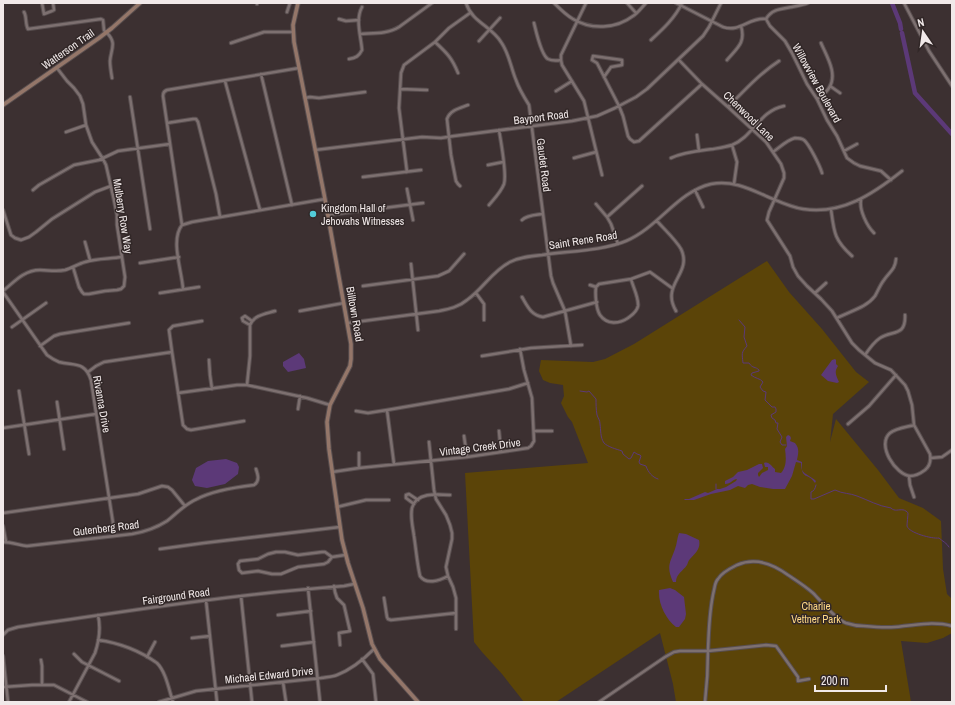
<svg xmlns="http://www.w3.org/2000/svg" width="955" height="705" font-family="'Archivo Narrow',sans-serif">
	<style>
		.green { fill: #5b4408 }
		.water { fill: #5c3978 }
		.lines { fill: none; stroke-linecap: round; stroke-linejoin: round }
		.stream { stroke: #5c3978; stroke-width: 1 }
		.river { stroke: #5c3978; stroke-width: 4.5 }
		.street-casing { stroke: #584e4f; stroke-width: 4.5 }
		.secondary-casing { stroke: #584e4f; stroke-width: 5.5 }
		.street { stroke: #7d7070; stroke-width: 2.5 }
		.secondary { stroke: #947669; stroke-width: 3.5 }
		.poi-dot { fill: #52cbd8; stroke: #312727; stroke-width: 1.5 }
		.labels { text-anchor: middle; stroke-width: 3; stroke-linejoin: round; paint-order: stroke }
		.street-label { font-size: 11px; fill: #f1e9e9; stroke: #312727 }
		.poi-label { font-size: 11px; fill: #f1e9e9; stroke: #312727; text-anchor: start }
		.park-label { font-size: 11px; fill: #ffd986; stroke: #312727 }
	</style>
	<rect width="100%" height="100%" fill="#3c3031"/>
	<!-- green -->
	<path class="green" d="M767,261L789,292L822,329L856,372L869,382L833,414L830,442L836,419L878,470L899,498L923,508L941,521L943,569L947,594L952,599V633L943,638L927,643L901,641L911,702H676L673,684L660,633L556,702H524L502,674L482,652L474,642L465,473L588,463L572,422L568,417L561,403L564,396L563,385L550,383L543,380L539,371L541,360L593,362L605,359L634,344Z"/>
	<!-- water -->
	<path class="water" d="M299,353L304,359L306,368L288,372L283,366V362Z
		M835,359L836,360V364L838,366C834,372 836,375 839,382L837,383L828,381L821,375L832,360Z
		M788,435L790,436L791,438L790,441L795,443C800,449 798,454 797,460L802,462V470C805,475 811,476 816,481L815,483C808,472 802,481 801,463L796,462L792,476L785,489H773L760,487L752,484L748,485L745,488L738,486L730,490L711,494L694,500H685L684,499H689L705,492L708,493L717,489H720L726,487L736,481L737,479C733,479 731,484 725,484V481L733,477L738,472L747,470L759,464H762L763,468L758,473V475L759,477L762,473L768,470V467H765L764,463C769,461 771,466 775,469V472L781,473C787,467 786,457 785,449L787,446L786,437Z
		M226,459L237,463L239,467L238,474L225,484L207,488L195,486L192,480L196,468L208,461Z
		M679,533L686,534L699,540C701,549 695,553 690,559C688,561 688,563 687,565C683,571 676,574 676,582H673C666,566 670,563 675,549C677,544 677,538 679,533Z
		M670,588L675,590L684,597L686,614L685,619L679,627H676C666,619 658,604 659,590Z"/>
	<g class="lines">
		<!-- stream -->
		<path class="stream" d="M739,320L745,327L744,337L747,346C741,353 742,353 743,363H749C753,369 755,366 759,370V371L752,373L751,375C756,379 760,378 763,382L760,387L763,391L766,392L765,400L772,407H775L776,409V412L771,415L772,418L775,420L776,423H778L777,429L782,437L780,442L782,445H786
			M580,391L587,392L589,391L596,399C596,404 596,409 597,415C598,418 600,420 600,424C601,430 600,437 604,443C608,447 616,449 622,451L623,454L629,459L631,458L634,452L637,454L640,455L641,456L639,462L640,464L646,466C648,472 652,477 658,479
			M816,485C815,489 814,491 811,492V499H814L835,490C843,494 850,493 857,496C868,500 878,506 891,508C895,512 898,509 904,510C904,510 908,512 908,513C908,516 907,523 907,526C909,533 932,539 939,538C942,541 947,543 949,547
			M716,489V484"/>
		<!-- river -->
		<path class="river" d="M892,3L900,23L901,29
			M902,33L915,93L952,134"/>
		<defs>
			<path id="street" d="M42,3L44,14L52,11L54,10L53,3
				M466,3C472,22 491,26 501,42C509,53 511,68 516,80C519,89 524,97 529,105L551,276L553,283L565,311L571,346
				M554,3C560,9 566,15 573,19C591,30 616,29 633,16C638,13 642,7 646,3
				M586,3L561,55V60L562,65L584,101L602,175
				M627,3L636,13
				M676,3L723,27C740,33 749,17 766,19L770,26L785,41L792,53L807,84L817,99L827,120L837,136L847,158L854,163L860,166L881,171L891,180
				M904,3L929,51L952,86
				M257,4V3
				M24,12C27,17 25,24 28,29L101,19L103,20L104,30L106,33
				M287,12L290,3
				M339,19L346,21L359,20
				M766,19C772,9 781,9 792,7C797,6 803,5 808,3
				M534,23C536,31 541,55 548,59C552,61 556,61 561,60
				M107,33C117,43 111,49 110,61C110,66 111,72 112,78
				M360,34C373,33 388,34 399,27L432,3
				M651,40C663,29 675,18 682,3
				M479,41L500,18
				M435,42C447,53 452,58 458,73
				M231,43L264,32H293
				M349,59C356,58 359,56 362,50C361,36 355,20 362,7
				M679,60L702,84L728,107L766,142L781,164L784,173V178L769,212L767,220L790,256L793,267L798,276L807,286L821,299L832,311L852,343L859,350L875,363L891,370L905,385L908,391L912,405L914,425L930,454C931,460 930,466 925,470C921,473 915,476 910,476C896,475 876,445 890,433C896,428 907,427 914,425
				M727,60C737,48 746,43 741,26
				M57,68L67,81L74,88L80,96L83,104L86,125L92,142L103,159L106,165L114,200L117,215V225L125,277L124,286L121,289L117,290L105,291L89,294H84L82,292L79,287L73,267
				M261,74L292,205
				M604,77L611,67L622,65V60L593,56L592,60L597,63L619,106L623,116L628,136L630,139L634,142L639,141L702,84
				M225,81L260,210
				M830,86L840,93
				M400,89L427,90
				M556,91L572,81
				M130,97L150,229
				M305,98L310,97L319,98L365,92
				M817,99C821,96 826,93 829,88C838,74 827,57 821,43
				M728,107C744,91 759,74 779,61
				M167,123L193,119H196L198,122L216,194L220,217
				M66,132L86,125
				M697,135L699,151
				M732,145L737,162L734,184
				M315,150L422,137L441,138L454,136L572,121L597,116L615,108L636,97L647,89L703,36L709,27L721,3
				M844,151L857,144
				M773,152C780,147 787,140 795,138C798,138 801,138 804,140C809,144 820,166 822,173
				M574,158L596,152
				M671,158C684,152 698,151 713,149C719,148 726,147 732,145C753,137 759,111 784,106
				M488,165L503,162
				M407,172L399,108L401,73L404,65L435,42L449,28L470,13
				M363,177L421,170
				M460,186L458,184L456,181L451,155L447,119C450,110 460,108 468,105
				M407,189L413,220
				M33,190L39,185L74,165L99,160L118,151L170,144
				M695,190L703,207
				M861,200C859,210 867,226 874,233
				M596,204L607,217L611,224L618,244
				M489,205C494,199 501,192 504,184C507,174 501,142 499,130
				M831,209C834,232 834,240 852,256
				M3,210L11,235L15,238L21,240L29,237L36,232L52,219L95,192L111,186
				M328,215L423,203
				M607,217L642,186
				M522,220C527,215 536,215 542,214
				M657,221C664,229 676,240 681,249C693,274 660,284 676,311
				M182,225L192,222L325,199
				M85,242L90,260
				M140,263L179,257
				M411,264L418,330
				M590,285L596,287
				M363,286L438,276L449,271L464,254
				M596,287C595,294 596,309 600,315C607,325 619,324 628,318C632,315 637,312 638,306C639,298 633,287 631,279
				M596,287L599,284L631,279L650,272L672,288
				M183,289C182,271 170,240 182,225L163,96C163,93 164,91 167,90L299,68
				M3,291C14,282 24,270 40,270C48,270 56,272 65,270C72,268 78,264 85,262C97,258 109,259 122,257
				M3,292L47,355C51,358 54,360 59,362C74,366 85,361 91,380L115,536
				M160,293L199,287
				M476,293L484,304V320
				M815,293L826,283
				M522,297C528,307 531,315 543,317L597,302
				M300,311L344,303
				M837,318C850,311 866,308 875,296C878,291 880,285 884,280C890,271 895,270 896,259
				M202,321L173,326L169,330L172,352L183,425L187,429L191,430L244,421
				M348,323L439,311C449,309 459,307 467,300C483,289 492,271 510,262C520,257 531,256 542,255C568,251 602,251 626,241C659,227 677,192 711,184C731,180 748,188 766,196C778,201 790,207 803,209C842,215 873,194 902,171
				M250,325L243,321L242,318L245,316L252,321
				M12,327L46,303
				M40,346L54,336L60,334L129,323
				M865,355C869,349 874,342 880,338C892,330 906,337 905,315
				M482,356L531,348L582,345
				M209,360L210,375L212,389
				M88,372L96,366L104,362L172,352
				M247,385L250,356V325C254,315 265,314 275,311
				M19,391L29,454
				M178,393L237,385H247L307,398L330,405
				M57,402L64,449
				M298,409L300,396
				M387,410L394,464
				M356,411L368,413L387,410L509,389L528,383
				M848,424L869,406L896,375
				M3,428L96,414
				M499,431L501,452
				M534,431H552
				M464,436L467,457
				M429,442L434,490L436,499L446,515L450,525L452,533V539L446,567L448,576L453,587L456,598V629
				M359,453V468
				M931,458L942,457L952,450
				M332,472L359,468L467,457L528,448L531,446L534,441L532,398L524,370L520,349
				M909,476L910,485L914,497
				M414,504L406,498V495L409,494L418,500
				M337,507L366,500H389
				M3,513L138,494L162,486L168,487L172,490L185,506
				M3,526L6,542
				M3,542C11,542 19,545 27,546L132,534C144,532 156,528 167,521C177,513 185,504 197,499C212,491 237,487 254,485C260,481 258,475 256,469
				M160,549L204,543L340,527
				M332,557L328,562L324,564L298,567L281,574H272L258,571L242,573L239,570L238,564L240,561L258,559L268,554L276,552H285L298,555L322,552H325L332,557L345,555
				M448,576C439,581 426,585 420,576C417,563 416,549 414,536C413,528 410,517 412,508C416,492 437,494 450,495
				M334,586L335,592L337,598L344,605L350,631L339,633L340,645
				M308,588L320,702
				M241,596L252,702
				M384,598L387,617L388,619L391,620L456,613
				M206,600L217,702
				M278,615L311,611
				M3,635L8,630L18,627C126,611 235,594 344,586L354,584
				M192,638L210,636
				M98,640C120,643 140,651 157,663C166,672 169,690 173,702
				M282,646L314,642
				M74,654L82,662L119,681
				M3,656L8,702
				M147,657L155,642
				M362,659L373,674L376,702
				M41,660L42,666V684
				M283,682L286,702
				M3,687L32,685H54L87,702
				M69,702L95,653C99,641 101,628 98,615
				M159,702L196,691L321,678C327,677 332,677 337,675C350,670 365,658 374,649
				M599,702L665,657L674,652L680,651H708L766,645L776,646L798,677V681L809,679
				M705,702C707,685 708,667 708,650C709,629 709,611 714,590C715,586 715,582 718,579C722,572 731,568 737,565C755,557 773,564 788,575C797,581 805,586 813,593C822,602 835,619 846,623C852,625 858,626 864,626C874,627 885,628 895,627C913,625 934,621 952,626"/>
			<path id="secondary" d="M298,3L293,25L294,42L324,194L351,344V359L350,366L330,405L327,422L329,449L342,540L348,563L363,608L372,644L380,659L418,702
				M3,105L99,38L112,28L140,3"/>
		</defs>
		<!-- street casing -->
		<use href="#street" class="street-casing"/>
		<!-- secondary casing -->
		<use href="#secondary" class="secondary-casing"/>
		<!-- street -->
		<use href="#street" class="street"/>
		<!-- secondary -->
		<use href="#secondary" class="secondary"/>
	</g>
	<!-- markers -->
	<circle class="poi-dot" cx="313" cy="214" r="4"/>
	<g class="labels">
		<!-- street labels -->
		<g class="street-label">
			<text transform="translate(68 49) rotate(-35)" y="4">Watterson Trail</text>
			<text transform="translate(817 83) rotate(61)" y="4">Willowview Boulevard</text>
			<text transform="translate(749 116) rotate(44)" y="4">Chenwood Lane</text>
			<text transform="translate(541 117) rotate(-7)" y="4">Bayport Road</text>
			<text transform="translate(544 165) rotate(83)" y="4">Gaudet Road</text>
			<text transform="translate(123 216) rotate(81)" y="4">Mulberry Row Way</text>
			<text transform="translate(583 240) rotate(-9)" y="4">Saint Rene Road</text>
			<text transform="translate(355 314) rotate(80)" y="4">Billtown Road</text>
			<text transform="translate(102 404) rotate(80)" y="4">Rivanna Drive</text>
			<text transform="translate(480 447) rotate(-7)" y="4">Vintage Creek Drive</text>
			<text transform="translate(106 528) rotate(-7)" y="4">Gutenberg Road</text>
			<text transform="translate(176 596) rotate(-8)" y="4">Fairground Road</text>
			<text transform="translate(269 675) rotate(-6)" y="4">Michael Edward Drive</text>
		</g>
		<!-- poi labels -->
		<g class="poi-label">
			<text x="321" y="212">Kingdom Hall of<tspan x="321" dy="13">Jehovahs Witnesses</tspan></text>
		</g>
		<!-- park labels -->
		<g class="park-label">
			<text x="816" y="610">Charlie<tspan x="816" dy="13">Vettner Park</tspan></text>
		</g>
	</g>
	<!-- border -->
	<rect width="955" height="705" fill="none" stroke="#f1e9e9" stroke-width="8"/>
	<!-- north arrow -->
	<g transform="translate(923 32) rotate(347)" stroke="#312727" stroke-width="3" paint-order="stroke">
	<path d="M0-3L7 15L0 10L-7 15Z" fill="#f1e9e9"/>
	<text y="-6" font-size="11" font-weight="bold" text-anchor="middle" fill="#f1e9e9">N</text>
	</g>
	<!-- scale -->
	<path d="M815 685v6h71v-6" fill="none" stroke="#f1e9e9" stroke-width="2"/>
	<text x="821" y="685" font-size="12" fill="#f1e9e9" stroke="#312727" stroke-width="3" paint-order="stroke">200 m</text>
</svg>
